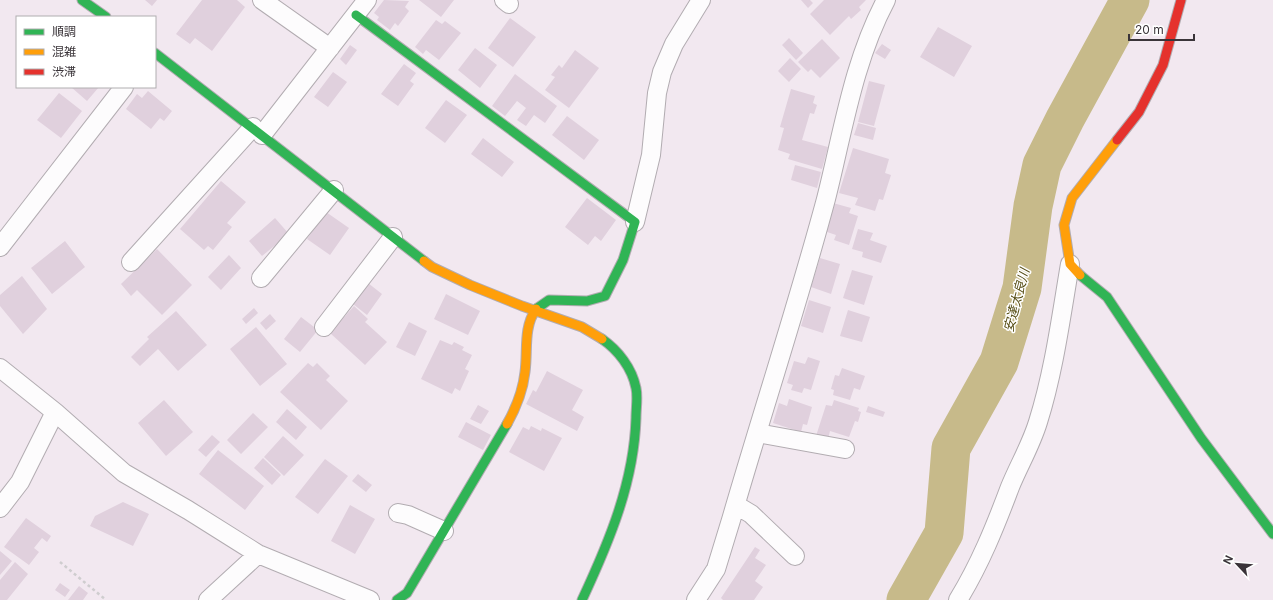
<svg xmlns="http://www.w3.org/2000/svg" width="1273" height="600" font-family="Inter,'Noto Sans JP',sans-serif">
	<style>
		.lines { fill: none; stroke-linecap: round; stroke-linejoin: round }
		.river { stroke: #c7ba8a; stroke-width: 39 }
		.building { fill: #e0d0dd }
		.street-casing { stroke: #b2acb1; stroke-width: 20 }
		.fast-casing { stroke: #b2acb1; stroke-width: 11 }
		.slow-casing { stroke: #b2acb1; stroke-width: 11 }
		.jam-casing { stroke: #b2acb1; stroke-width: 11 }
		.path { stroke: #cfcdcf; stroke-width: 2.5; stroke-dasharray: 3 3; stroke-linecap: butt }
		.street { stroke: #fdfcfd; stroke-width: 18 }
		.fast { stroke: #30b455; stroke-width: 9 }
		.slow { stroke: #ff9f0a; stroke-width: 9 }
		.jam { stroke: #e5322d; stroke-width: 9 }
		.labels { text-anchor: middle; stroke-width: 3; stroke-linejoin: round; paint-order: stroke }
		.water-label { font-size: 13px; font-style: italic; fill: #554c13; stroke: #fff }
	</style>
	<rect width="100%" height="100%" fill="#f2e8f0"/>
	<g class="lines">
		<!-- river -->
		<path class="river" d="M906,600L944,533L951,448L999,362L1022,288L1033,206L1042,165L1065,119L1130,0"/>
	</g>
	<!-- building -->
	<path class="building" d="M145,0H157L152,6Z
		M202,0H237L245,7L212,51L195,38L190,44L176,34Z
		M384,0L409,1L405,7L409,11L398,26L395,23L390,30L377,20L379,17L374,13Z
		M419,0H454L441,17Z
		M801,0H810L813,3L808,8Z
		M824,0H866L859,7L861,10L851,19L849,16L830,35L810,14Z
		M510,18L536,37L513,67L488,48Z
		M436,20L442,24L445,21L461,33L439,60L426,50L423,54L415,47Z
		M938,27L972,46L954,77L920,57Z
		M789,38L803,53L796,60L782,45Z
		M822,39L840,58L820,78L811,69L808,72L798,62Z
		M882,44L891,50L885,59L875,53Z
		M350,45L357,50L346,65L340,59Z
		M475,48L497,65L480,88L458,70Z
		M575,50L599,68L569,108L545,90L555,77L551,75L559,65L562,68Z
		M790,58L801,69L789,82L778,71Z
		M404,64L416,73L410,81L414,84L398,106L381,94Z
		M333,72L347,82L328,107L314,97Z
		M515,74L557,106L545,123L534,115L526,126L517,120L526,108L517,101L505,116L492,106Z
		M869,81L885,85L874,126L858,122Z
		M71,87H99L87,101Z
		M791,89L815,96L813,103L817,105L814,114L810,113L802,140L828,147L822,169L788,159L790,154L778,150L784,128L780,127Z
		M148,91L172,111L164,121L160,118L151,129L126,109L137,94L142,98Z
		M59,93L82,111L61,138L37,120Z
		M446,100L467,115L445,143L425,128Z
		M567,116L599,140L584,160L552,135Z
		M858,123L876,128L873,140L854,135Z
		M483,138L514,162L502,177L471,154Z
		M853,148L889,159L885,173L891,175L883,200L879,199L875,211L855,205L858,198L839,193Z
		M795,165L821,172L817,188L791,180Z
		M221,181L246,202L227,223L232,227L213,250L208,246L204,250L180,229Z
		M587,198L616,220L601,241L595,236L588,245L565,227Z
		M833,203L851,208L849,213L858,216L849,245L834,240L836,235L824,231Z
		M326,212L349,228L330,255L307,239Z
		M275,218L289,234L262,256L249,241Z
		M858,229L873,233L870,240L887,246L881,263L862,257L863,252L852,249Z
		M65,241L85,267L52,294L31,268Z
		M157,249L192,285L162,315L137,290L131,296L121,284Z
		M229,255L241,268L221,290L208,277Z
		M820,258L840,264L831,294L811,287Z
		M852,270L873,276L864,305L843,298Z
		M22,276L47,309L23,334L0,306V295Z
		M368,283L382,294L367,315L353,304Z
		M446,294L480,311L468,335L434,319Z
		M809,300L831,307L823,333L801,326Z
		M354,306L368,319L365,322L387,342L365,365L330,333Z
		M254,308L258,313L246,324L242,319Z
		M848,310L870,317L862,342L840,336Z
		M176,311L207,345L178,371L158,349L140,366L131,357L149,339L147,337Z
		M270,314L276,321L266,330L260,323Z
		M301,317L318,330L300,352L284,339Z
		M409,322L427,331L415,356L396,347Z
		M256,327L287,364L260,386L230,349Z
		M440,340L452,345L454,342L464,347L462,350L472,355L465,369L469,371L460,391L455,388L452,394L421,379Z
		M808,357L820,361L811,390L804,388L802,393L791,390L793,385L787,383L794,361L805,364Z
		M308,363L313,367L317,363L330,376L326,380L348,401L321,430L280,392Z
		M842,368L865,376L860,390L854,388L850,400L833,395L834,390L831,389L835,375L839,376Z
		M547,371L583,390L572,410L584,417L577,431L526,404L533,390L536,392Z
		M789,399L812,407L807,425L803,424L801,432L773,423L779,403L787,406Z
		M164,400L193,432L166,456L138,423Z
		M834,400L859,408L858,411L861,412L858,422L855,421L849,437L830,431L828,439L816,436L826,405L832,406Z
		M478,405L489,411L481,424L470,419Z
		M868,406L885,412L883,417L866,412Z
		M287,409L307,427L296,440L276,422Z
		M253,413L268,427L241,454L227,440Z
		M466,422L491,435L483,450L458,437Z
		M531,426L541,431L542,428L562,438L544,471L509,452L523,427L529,430Z
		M212,435L220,442L206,457L198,450Z
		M283,436L304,455L284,476L264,457Z
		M218,450L264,486L245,510L199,474Z
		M263,458L281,475L272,485L254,468Z
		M325,459L348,476L318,514L295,497Z
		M358,474L372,485L366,492L352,481Z
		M123,502L149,514L133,546L90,526L95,516Z
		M350,505L375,519L355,554L331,541Z
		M26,518L51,536L47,542L42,538L34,548L39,552L29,565L4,547Z
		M755,547L760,550L755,558L766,565L755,581L763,587L754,600H723L721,598Z
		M0,551L12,561L0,575Z
		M15,562L28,574L7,600H0V580Z
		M60,583L70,590L65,597L55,590Z
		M79,586L88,593L83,600H68Z"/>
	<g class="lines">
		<defs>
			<path id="street" d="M262,0L330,48
				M504,0L509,4
				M262,135L367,0
				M635,222L651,155L657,93L662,72L674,44L701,0
				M0,247L124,87
				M131,262L253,127
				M261,278L334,190
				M324,327L393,237
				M0,368L55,412L124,473L188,510L258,554L370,600
				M757,433L845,449
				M736,505L751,514L795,556
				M0,508L20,482L55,412
				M398,513L408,515L444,531
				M208,600L258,554
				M696,600L716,569L731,520C762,413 797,307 826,199C843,132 853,62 886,0
				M958,600C980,564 995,527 1010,487C1019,465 1031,445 1038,422C1054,371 1061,317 1070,264"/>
			<path id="fast" d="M82,0L106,17
				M356,15L635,222L623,260L605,296L587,301L549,300L536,309
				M155,53L424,261
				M1080,275L1107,297L1201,438L1273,534
				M397,600L407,593L507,424
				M582,600C609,542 634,483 636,418C636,408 638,397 636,388C632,368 618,350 602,339"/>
			<path id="slow" d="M424,261L432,267L470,285L522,306L582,327L602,339
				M1080,275L1070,264L1064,225L1072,198L1117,140
				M507,424C516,408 523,390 525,372C528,350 523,328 536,309"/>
			<path id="jam" d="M1117,140L1139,112L1163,65L1181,0"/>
		</defs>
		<!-- street casing -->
		<use href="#street" class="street-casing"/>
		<!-- fast casing -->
		<use href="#fast" class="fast-casing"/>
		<!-- slow casing -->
		<use href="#slow" class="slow-casing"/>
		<!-- jam casing -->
		<use href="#jam" class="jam-casing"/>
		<!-- path -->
		<path class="path" d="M60,562L106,600"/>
		<!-- street -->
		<use href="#street" class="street"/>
		<!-- fast -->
		<use href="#fast" class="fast"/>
		<!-- slow -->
		<use href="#slow" class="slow"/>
		<!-- jam -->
		<use href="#jam" class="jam"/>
	</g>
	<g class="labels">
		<!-- water labels -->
		<g class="water-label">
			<text transform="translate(1016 300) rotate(-75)" y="5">安達太良川</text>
		</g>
	</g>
	<!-- legend -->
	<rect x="16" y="16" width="140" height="72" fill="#ffffff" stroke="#b0aeb0"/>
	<rect x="24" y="29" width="20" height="6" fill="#30b455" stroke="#b0aeb0"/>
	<text x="52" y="36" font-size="12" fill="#3a3439">順調</text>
	<rect x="24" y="49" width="20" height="6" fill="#ff9f0a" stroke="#b0aeb0"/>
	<text x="52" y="56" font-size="12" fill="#3a3439">混雑</text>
	<rect x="24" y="69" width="20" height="6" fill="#e5322d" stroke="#b0aeb0"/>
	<text x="52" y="76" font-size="12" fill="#3a3439">渋滞</text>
	<!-- north arrow -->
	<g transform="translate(1237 564) rotate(296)" stroke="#ffffff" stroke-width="3" paint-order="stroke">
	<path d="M0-3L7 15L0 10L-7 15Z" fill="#3a3439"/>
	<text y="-6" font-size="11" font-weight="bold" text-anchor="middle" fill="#3a3439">N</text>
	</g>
	<!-- scale -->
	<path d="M1129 34v6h65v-6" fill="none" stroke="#3a3439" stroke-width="2"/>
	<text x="1135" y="34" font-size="12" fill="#3a3439" stroke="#ffffff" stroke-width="3" paint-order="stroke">20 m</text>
</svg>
